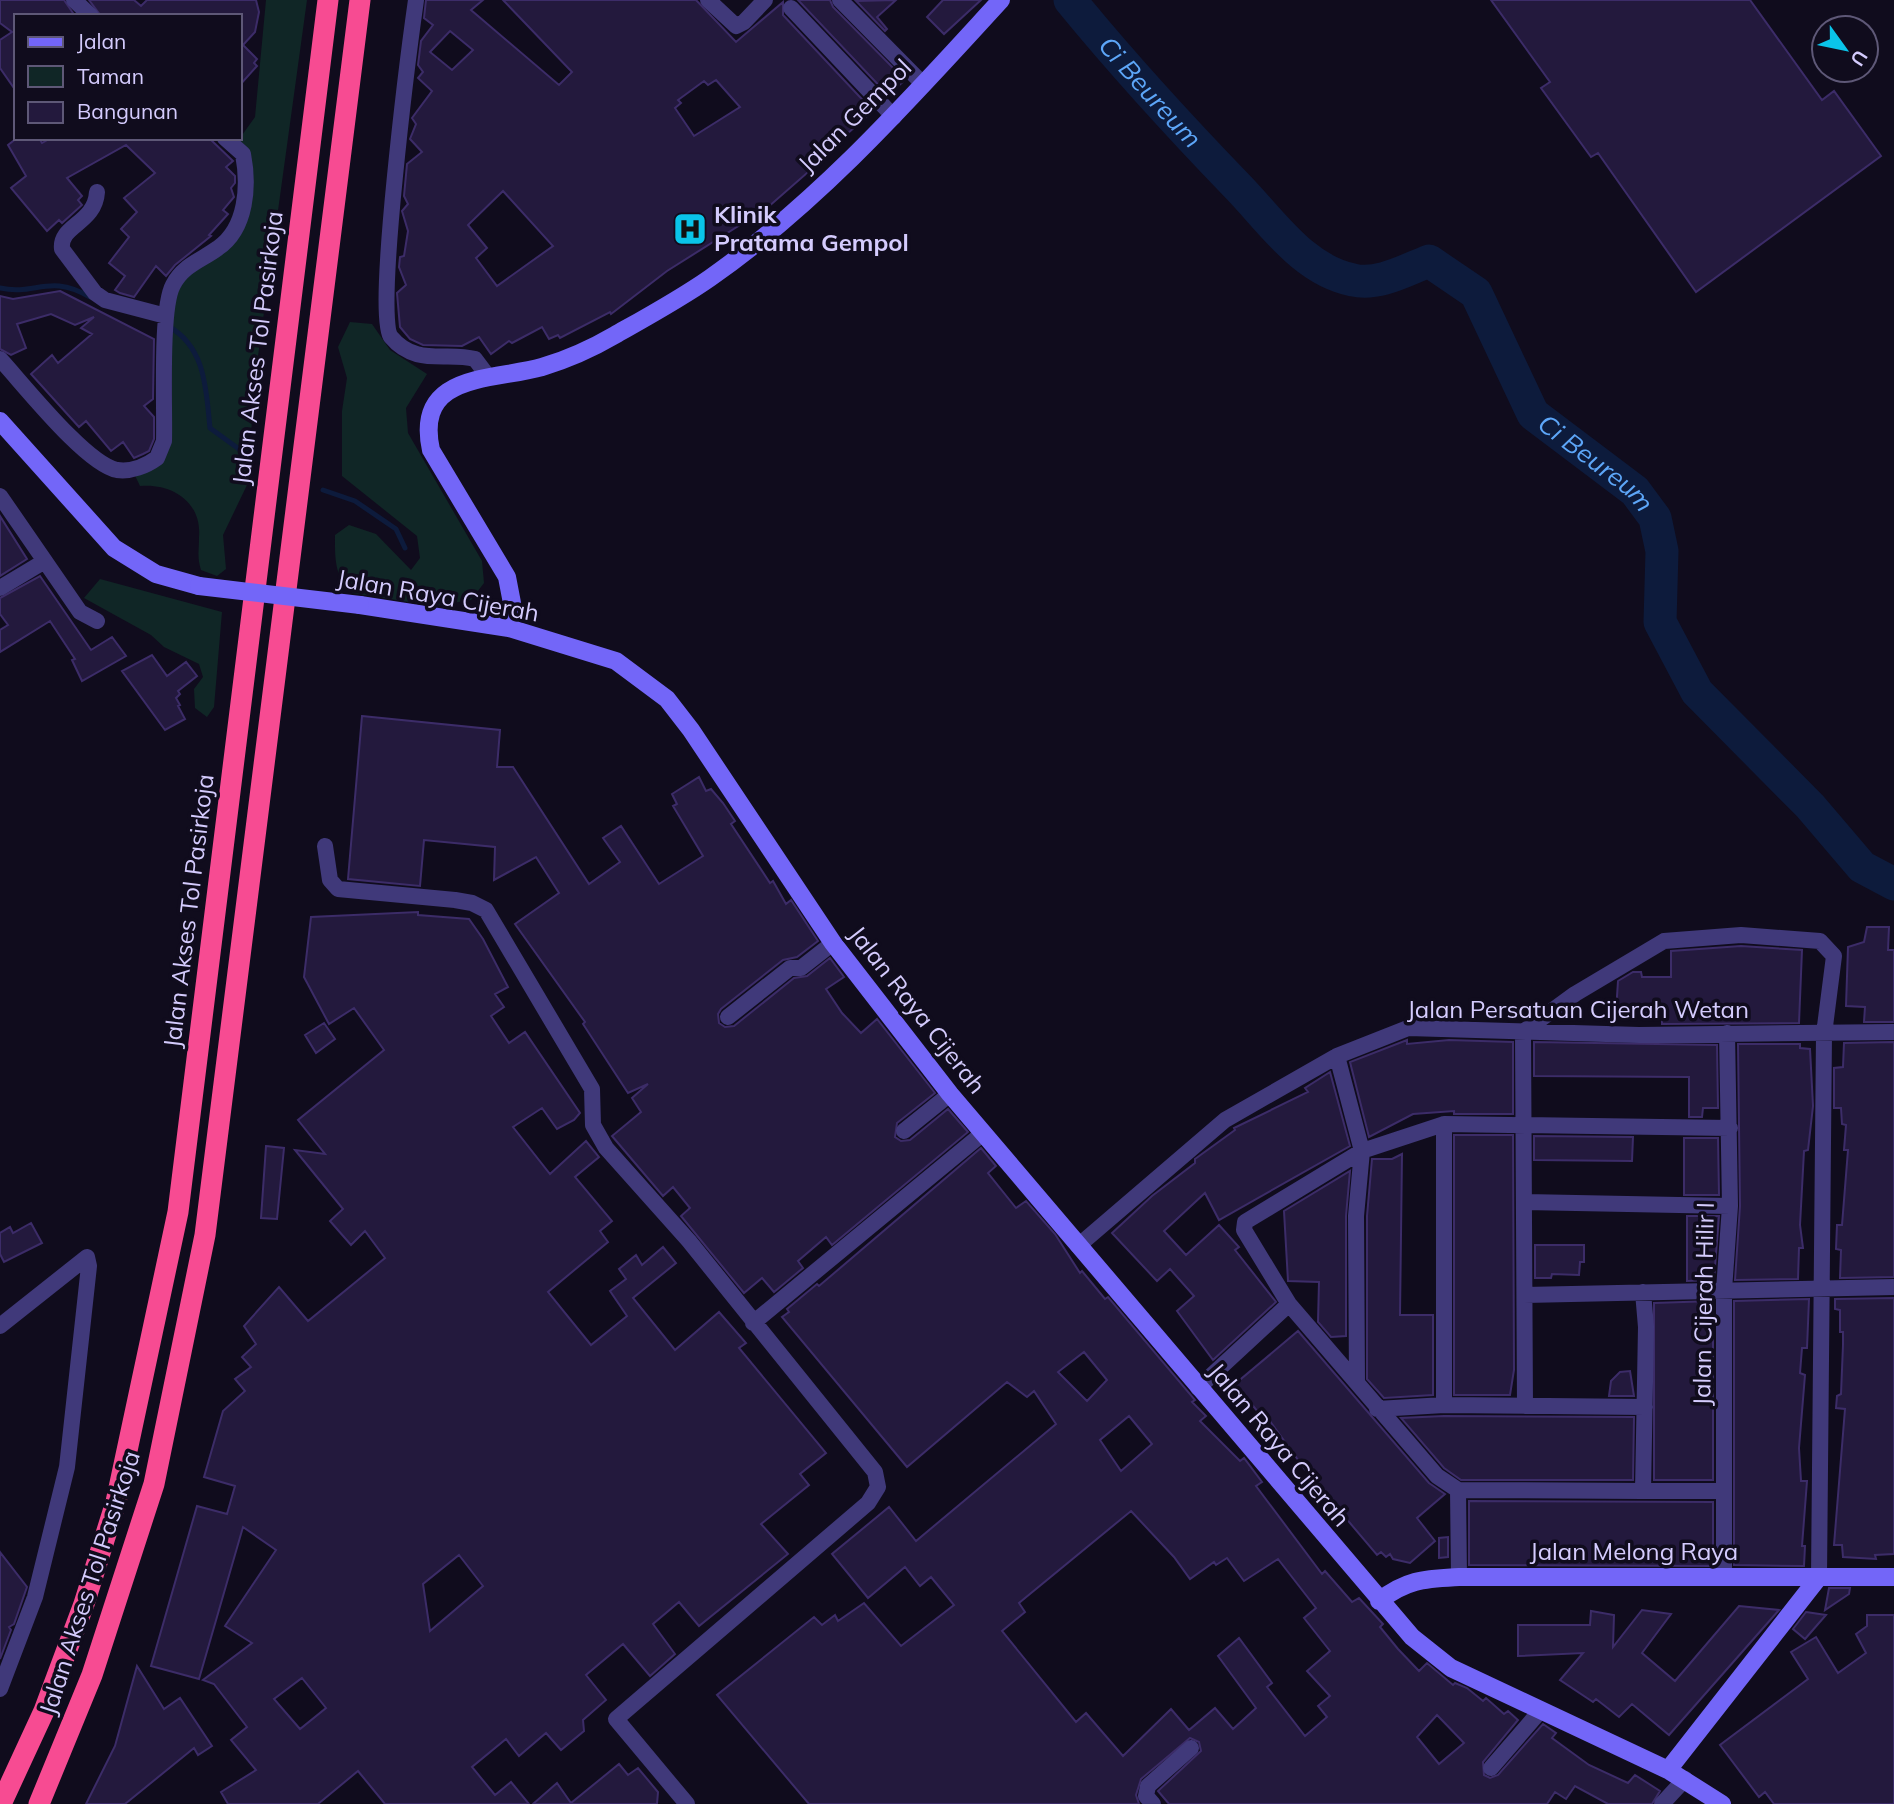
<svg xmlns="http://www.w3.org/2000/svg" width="1894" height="1804" font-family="Mulish,sans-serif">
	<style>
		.green { fill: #102626 }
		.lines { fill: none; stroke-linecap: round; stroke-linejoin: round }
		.stream { stroke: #0d1b3c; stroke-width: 5 }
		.river { stroke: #0d1b3c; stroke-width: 33 }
		.building { fill: #23193d; stroke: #3c2c68; stroke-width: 2; fill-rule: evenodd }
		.street { stroke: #40397a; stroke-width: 16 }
		.secondary { stroke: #7366f8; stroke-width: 18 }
		.highway { stroke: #f74b92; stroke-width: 21 }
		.secondary-bridge { stroke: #7366f8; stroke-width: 18 }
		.labels { text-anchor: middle; stroke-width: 7; stroke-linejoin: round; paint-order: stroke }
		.street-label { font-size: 24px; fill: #d4cbfd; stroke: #100c1d }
		.poi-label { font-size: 24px; font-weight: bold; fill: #d4cbfd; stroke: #100c1d; text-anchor: start }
		.water-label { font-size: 26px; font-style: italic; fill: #5da6f8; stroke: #100c1d }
	</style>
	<rect width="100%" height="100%" fill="#100c1d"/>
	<!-- green -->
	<path class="green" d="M266,0H307L254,385L249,470L247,485L223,535L226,569L217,576L201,570C197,557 199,551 199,537C202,502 172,483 140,486L129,463L154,454L172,440L171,284L226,234L252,164L240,146V138L255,117Z
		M350,322L372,324L390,350L427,374L406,408L408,433L482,561L484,583L471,600L434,606L353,593C334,577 335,558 335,535L349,525L376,534L411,570L420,558L417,536L342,476V411L347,378L338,347Z
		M100,579L222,612L214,707L207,717L195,708L194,689L203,677L199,664L164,647L151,635L84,598Z"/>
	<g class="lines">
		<!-- stream -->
		<path class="stream" d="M0,288C36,296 49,273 90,297
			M168,326C206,347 206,390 210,428L243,452
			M323,490L355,501L396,529L405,548"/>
		<!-- river -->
		<path class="river" id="s1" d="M1070,0C1124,66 1180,127 1238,187C1272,222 1303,270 1353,280C1378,286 1406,270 1429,261L1476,293L1533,414L1635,491L1655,518L1662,551L1660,622L1697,692L1810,806L1862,867L1894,884"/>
	</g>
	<!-- building -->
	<path class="building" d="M0,0H64L75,16H16V91L0,68V40L12,32L0,23Z
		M89,0H134L141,6L147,0H256L259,12L255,32L243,45L257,59L254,63L257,66L240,85V16H101Z
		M426,0H483L471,10L559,85L572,72L503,0H696L736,42L783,2V15L873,111L821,157L823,159L767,208L667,271L611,314L610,312L560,338L558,335L549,339L542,327L512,343L509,341L491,354L479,337L462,346L423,345L410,339L400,327L397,293L406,285L399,267L400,257L404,256L408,231L402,211L408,204L404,196L407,164L422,152L410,139L416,124L412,118L432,91L418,78L423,72L418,65L421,41L433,25L424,18ZM450,31L473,50L452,70L430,52ZM716,80L740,107L694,136L675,108L681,103L678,100L704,81L708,85ZM503,191L553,246L497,286L476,258L487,248L468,225Z
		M798,0H830L833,7L905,80L888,95Z
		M896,0L877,17L887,29L885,31L856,1Z
		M943,0H981L944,34L927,17Z
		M1491,0H1750L1822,100L1834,91L1881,156L1696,292L1598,153L1591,157L1541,88L1550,82Z
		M17,138H39L42,143L51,138H209L233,161L226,167L235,176V183L231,188L234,197L223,210L228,214L209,235L211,236L175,265L166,276L156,266L134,297L120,293L115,290L125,276L109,263L129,237L121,229L137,212L124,198L155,173L126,145L67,178L82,196L78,200L82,205L62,223L59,220L47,231L11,188L26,176L8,145Z
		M60,291L154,339L153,399L144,406L154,417V439L149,451L143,454L134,458L123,442L111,451L86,421L79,427L31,374L52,355L58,363L92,334L81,328L94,317L75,325L51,314L17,324L26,348L11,355L0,349V296L13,299Z
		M0,516L27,559L0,576Z
		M40,576L91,650L112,637L126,656L82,681L72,660L75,659L50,621L0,652V630L8,625L0,614V598Z
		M152,655L167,676L186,662L197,676L178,691L180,694L176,698L180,705L178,706L185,719L165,730L122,671Z
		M362,716L500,730L497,767H513L589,884L620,862L603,838L621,826L659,884L703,856L673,806L677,804L672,794L699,777L706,791L711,789L723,803L735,821L731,824L770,883L773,881L786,904L791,900L818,941L797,957L783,960L721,1009L718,1014L719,1023L725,1027L734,1026L794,978L807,976L830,958L844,977L826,989L842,1013L861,1033L877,1019L935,1093L897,1123L895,1137L901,1141L910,1140L948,1109L968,1132L832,1245L826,1237L798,1261L803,1268L774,1292L762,1278L744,1293L681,1216L690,1208L673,1187L663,1196L612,1136L641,1112L632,1098L648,1084L628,1093L583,1024L585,1022L515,924L559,893L536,857L494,880L495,847L424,840L420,886L348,879Z
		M418,912V915L469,919L483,939L508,987L495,994L504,1007L491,1016L509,1043L525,1032L580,1113L574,1120L557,1129L542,1108L513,1127L550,1174L586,1141L599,1157L575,1177L612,1221L600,1231L608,1242L548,1292L591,1345L627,1316L610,1291L626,1279L619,1269L636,1255L642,1265L663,1247L676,1263L633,1298L675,1350L719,1312L746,1343L739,1348L826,1453L800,1474L809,1485L761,1524L788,1554L699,1626L679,1602L653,1624L675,1654L650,1676L623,1644L586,1675L606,1700L583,1720L584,1731L561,1750L546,1733L519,1756L506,1739L472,1767L495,1795L511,1782L529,1804H385L358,1771L318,1804H228L221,1792L256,1770L231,1740L247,1727L214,1684L203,1680L252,1643L225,1626L276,1550L243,1527L199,1679L151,1666L197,1506L227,1514L235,1486L204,1477L223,1411L245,1391L235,1379L251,1367L242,1357L256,1344L244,1326L279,1287L308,1321L385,1258L365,1231L351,1245L330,1221L343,1209L295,1150L325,1154L298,1120L384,1050L354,1008L329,1024L304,977L311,917ZM459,1555L483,1586L430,1631L423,1584ZM302,1678L326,1708L300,1729L274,1699Z
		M1867,927H1889L1888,950H1894V1022H1864L1865,1007L1846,1006L1848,947L1864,942Z
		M1741,946L1802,950L1799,1023L1662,1024V1013L1616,1012L1618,981L1633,972H1641L1642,977H1671V951Z
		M324,1023L335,1039L316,1053L305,1035Z
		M1407,1040V1044L1449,1040L1513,1042V1114H1454V1111L1413,1114L1369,1137L1350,1062Z
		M1534,1042L1717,1045L1718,1108H1703L1702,1117H1689V1077L1534,1076Z
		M1894,1042V1277L1840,1278L1841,1250L1836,1249L1837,1225H1842L1848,1150H1844L1846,1125L1842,1124L1841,1108H1834V1068L1843,1067L1844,1043Z
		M1738,1044H1800V1048L1810,1049L1813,1106L1808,1150L1804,1151L1800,1225L1803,1248H1799L1798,1279L1735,1280L1740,1206Z
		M1330,1072L1350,1146L1219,1220L1205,1193L1164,1231L1186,1255L1219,1225L1239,1247L1235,1250L1276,1302L1213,1360L1177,1311L1194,1296L1170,1269L1157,1281L1112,1233L1152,1196L1195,1163V1159L1235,1130L1234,1128L1308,1092L1305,1088Z
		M1454,1135H1513L1514,1370L1510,1395H1454Z
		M1534,1136L1633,1137L1632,1161L1534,1160Z
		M1684,1138H1718L1719,1195H1684Z
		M266,1146L284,1148L277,1219L261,1218Z
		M981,1148L996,1166L988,1173L1016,1208L1026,1201L1055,1234L1080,1273L1082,1271L1105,1299L1108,1297L1195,1400L1192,1402L1206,1416L1200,1421L1240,1461L1244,1458L1262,1482L1256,1486L1322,1574L1325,1571L1352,1602L1359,1598L1383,1624L1380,1627L1398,1649L1419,1671L1427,1663L1453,1685L1455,1683L1467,1688L1483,1701L1486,1698L1504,1714L1508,1711L1518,1720L1483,1762L1484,1775L1490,1778L1498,1775L1543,1724L1556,1733L1552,1738L1589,1765L1628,1783L1635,1775L1660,1791L1652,1804H1608L1575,1786L1566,1799L1555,1792L1547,1804H1169L1158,1791L1201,1751L1199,1742L1190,1738L1141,1779L1136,1795L1139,1804H809L717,1695L814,1617L822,1625L835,1615L838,1621L864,1603L901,1646L954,1605L931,1577L920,1586L905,1567L868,1598L832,1554L889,1507L916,1541L1056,1424L1034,1391L1027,1397L1007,1382L907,1467L782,1317L789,1312L787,1309L817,1284L819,1286ZM1084,1352L1107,1380L1087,1401L1058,1372ZM1129,1416L1152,1444L1121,1471L1100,1440ZM1131,1511L1174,1557L1190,1579L1214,1562L1216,1565L1227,1558L1244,1581L1278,1559L1316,1608L1304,1618L1330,1651L1307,1671L1330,1696L1318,1706L1327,1717L1305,1736L1267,1687L1272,1683L1239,1638L1218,1656L1256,1708L1233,1729L1215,1708L1189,1730L1171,1709L1123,1756L1086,1713L1076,1722L1002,1631L1025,1612L1019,1603ZM1437,1715L1464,1743L1439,1764L1417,1737Z
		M1402,1154L1400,1315H1433V1395L1384,1398L1367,1379V1216L1372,1159H1392Z
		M1350,1171L1346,1216V1336L1331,1337L1318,1322L1319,1282L1288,1281L1284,1211Z
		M1687,1216H1719L1714,1280L1687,1281Z
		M31,1223L42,1243L4,1262L0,1254V1233L10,1227L13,1233Z
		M1535,1245H1584V1262H1580L1579,1275L1552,1274L1551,1278H1535Z
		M1894,1298V1554L1875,1555L1876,1559L1843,1557L1842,1545H1834L1845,1409L1836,1408L1837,1396L1841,1394L1843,1345V1332H1840V1310L1835,1309V1299Z
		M1809,1299L1807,1348H1802L1800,1373L1805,1375L1799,1448L1801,1481H1807L1802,1546H1805L1804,1566L1734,1565V1301Z
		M1713,1301V1480H1654V1303Z
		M1298,1331L1429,1483L1445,1494L1417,1518L1435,1541L1410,1563L1393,1559L1390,1554L1386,1557L1381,1552L1377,1555L1306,1471L1262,1410L1258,1412L1235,1384Z
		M1630,1371L1634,1396H1609L1611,1381L1620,1372Z
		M1444,1416L1634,1417L1633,1480H1461L1444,1468L1401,1418Z
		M1469,1501L1713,1502V1566L1469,1565Z
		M1448,1537V1557L1439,1558V1538Z
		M0,1552L27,1587L14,1624L9,1627L11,1630L0,1659Z
		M1829,1588H1850L1849,1594L1825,1610Z
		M1739,1606L1779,1610L1669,1735L1632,1704L1619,1717L1596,1699L1593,1702L1560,1680L1583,1653L1518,1656V1625H1590L1591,1611L1614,1615L1613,1647L1642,1610L1671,1614L1642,1653L1675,1681Z
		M1806,1612L1826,1615L1805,1639L1793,1629Z
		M1867,1615H1894V1804H1774L1765,1792L1759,1797L1720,1745L1808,1679L1791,1652L1816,1637L1838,1673L1866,1653L1856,1634L1867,1626Z
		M137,1666L164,1709L180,1698L212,1746L198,1755L194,1748L125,1804H86L115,1746Z
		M619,1764L628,1775L638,1768L658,1792L657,1804H533L557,1783L571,1803Z"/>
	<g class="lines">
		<!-- street -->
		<path class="street" d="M74,0L91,16
			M416,0C410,42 374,318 391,337C416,367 447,351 475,359L487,375
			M708,0L736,26L744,22L765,0
			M840,0L923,84
			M791,8L894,117
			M97,192C95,224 59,225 62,249L95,293L105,300L166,316
			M0,359C24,385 86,464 117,470C131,472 146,466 157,458L164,441C165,408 160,309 173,285C183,265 202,260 218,248C247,228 249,185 243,154L225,138
			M0,496L80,612L97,621
			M0,588L45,561
			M325,846L330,880L338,889L455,900L472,903L486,910L592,1089L593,1125L606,1148L689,1241L875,1472L878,1487L868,1503L616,1719L687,1804
			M728,1017L790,968H801L833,943
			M1337,1056L1362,1151L1356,1216L1357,1383
			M1444,1124V1405
			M904,1131L950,1094
			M1525,1202L1730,1206
			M1078,1246L1225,1120L1337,1056L1408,1028L1639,1035L1894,1032
			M1525,1295L1894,1287
			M753,1323L982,1134
			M0,1326L87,1257L89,1266L67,1467L35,1597L0,1689
			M1198,1388L1289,1304
			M1525,1406L1523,1032L1575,994L1664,941L1741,935L1820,941L1834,956L1824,1034L1819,1577
			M1377,1409L1444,1405L1645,1407
			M1458,1490L1437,1476L1289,1304L1244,1230L1245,1222L1362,1151L1444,1124L1730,1128
			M1643,1491H1724
			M1724,1576V1290L1730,1206L1727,1033
			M1459,1577L1458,1490L1643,1491L1646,1327L1643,1292
			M1491,1768L1541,1710
			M1153,1804L1146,1796L1148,1786L1191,1748
			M1662,1804L1685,1779"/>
		<!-- secondary -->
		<path class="secondary" d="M0,421L114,548L156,574L199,586
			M360,605L509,628L616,661L667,699L691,730L833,943L950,1094L1412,1637L1451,1668L1668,1770L1722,1804
			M509,628L512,603L507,577L431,450C414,372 493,381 542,367C569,359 591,349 615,335C647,317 680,299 710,278C820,201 911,98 1001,0
			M1379,1601C1407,1579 1425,1579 1459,1577H1894
			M1668,1770L1819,1577"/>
		<!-- highway -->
		<path class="highway" d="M1,1804L44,1711L84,1604L116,1502L178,1212L328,0
			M39,1804L92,1675L154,1484L205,1235L360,0"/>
		<!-- secondary-bridge -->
		<path class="secondary-bridge" d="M199,586L360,605"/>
	</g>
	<!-- icons -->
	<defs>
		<symbol id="hospital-square" viewBox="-11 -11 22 22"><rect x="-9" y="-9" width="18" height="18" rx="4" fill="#0ac4e9" stroke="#100c1d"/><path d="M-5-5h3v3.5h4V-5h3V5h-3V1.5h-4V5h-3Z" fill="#111"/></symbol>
	</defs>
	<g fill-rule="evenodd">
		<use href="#hospital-square" x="671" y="210" width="38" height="38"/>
	</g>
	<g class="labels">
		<!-- street labels -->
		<g class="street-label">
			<text transform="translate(855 116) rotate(-45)" y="8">Jalan Gempol</text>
			<text transform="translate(258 348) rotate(-83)" y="8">Jalan Akses Tol Pasirkoja</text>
			<text transform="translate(438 596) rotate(10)" y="8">Jalan Raya Cijerah</text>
			<text transform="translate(189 911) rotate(-83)" y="8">Jalan Akses Tol Pasirkoja</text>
			<text transform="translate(917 1010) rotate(52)" y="8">Jalan Raya Cijerah</text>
			<text x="1578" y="1018">Jalan Persatuan Cijerah Wetan</text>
			<text transform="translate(1704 1304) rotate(-89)" y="8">Jalan Cijerah Hilir I</text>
			<text transform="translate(1279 1445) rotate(50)" y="8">Jalan Raya Cijerah</text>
			<text x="1634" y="1560">Jalan Melong Raya</text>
			<text transform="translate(90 1583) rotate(-72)" y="8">Jalan Akses Tol Pasirkoja</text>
		</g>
		<!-- poi labels -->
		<g class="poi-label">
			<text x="714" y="223">Klinik<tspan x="714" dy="28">Pratama Gempol</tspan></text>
		</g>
		<!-- water labels -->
		<g class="water-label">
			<text dy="9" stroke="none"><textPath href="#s1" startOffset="122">Ci Beureum</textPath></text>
			<text dy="9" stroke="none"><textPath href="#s1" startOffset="752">Ci Beureum</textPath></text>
		</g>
	</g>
	<!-- legend -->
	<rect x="14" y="14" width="228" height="126" fill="#100c1d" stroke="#5e5877" stroke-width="2"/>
	<rect x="28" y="37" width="35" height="10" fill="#7366f8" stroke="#5e5877" stroke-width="2"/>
	<text x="77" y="49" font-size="21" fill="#d4cbfd">Jalan</text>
	<rect x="28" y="66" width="35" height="21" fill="#102626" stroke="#5e5877" stroke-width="2"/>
	<text x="77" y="84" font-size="21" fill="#d4cbfd">Taman</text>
	<rect x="28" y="102" width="35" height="21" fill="#23193d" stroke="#5e5877" stroke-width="2"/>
	<text x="77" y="119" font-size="21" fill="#d4cbfd">Bangunan</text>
	<!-- north arrow -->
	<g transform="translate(1845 49) rotate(123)"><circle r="33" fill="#100c1d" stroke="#5e5877" stroke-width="2"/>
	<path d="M0-5L12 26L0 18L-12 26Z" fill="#0ac4e9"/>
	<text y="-10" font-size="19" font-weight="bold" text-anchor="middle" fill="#d4cbfd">U</text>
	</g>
</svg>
